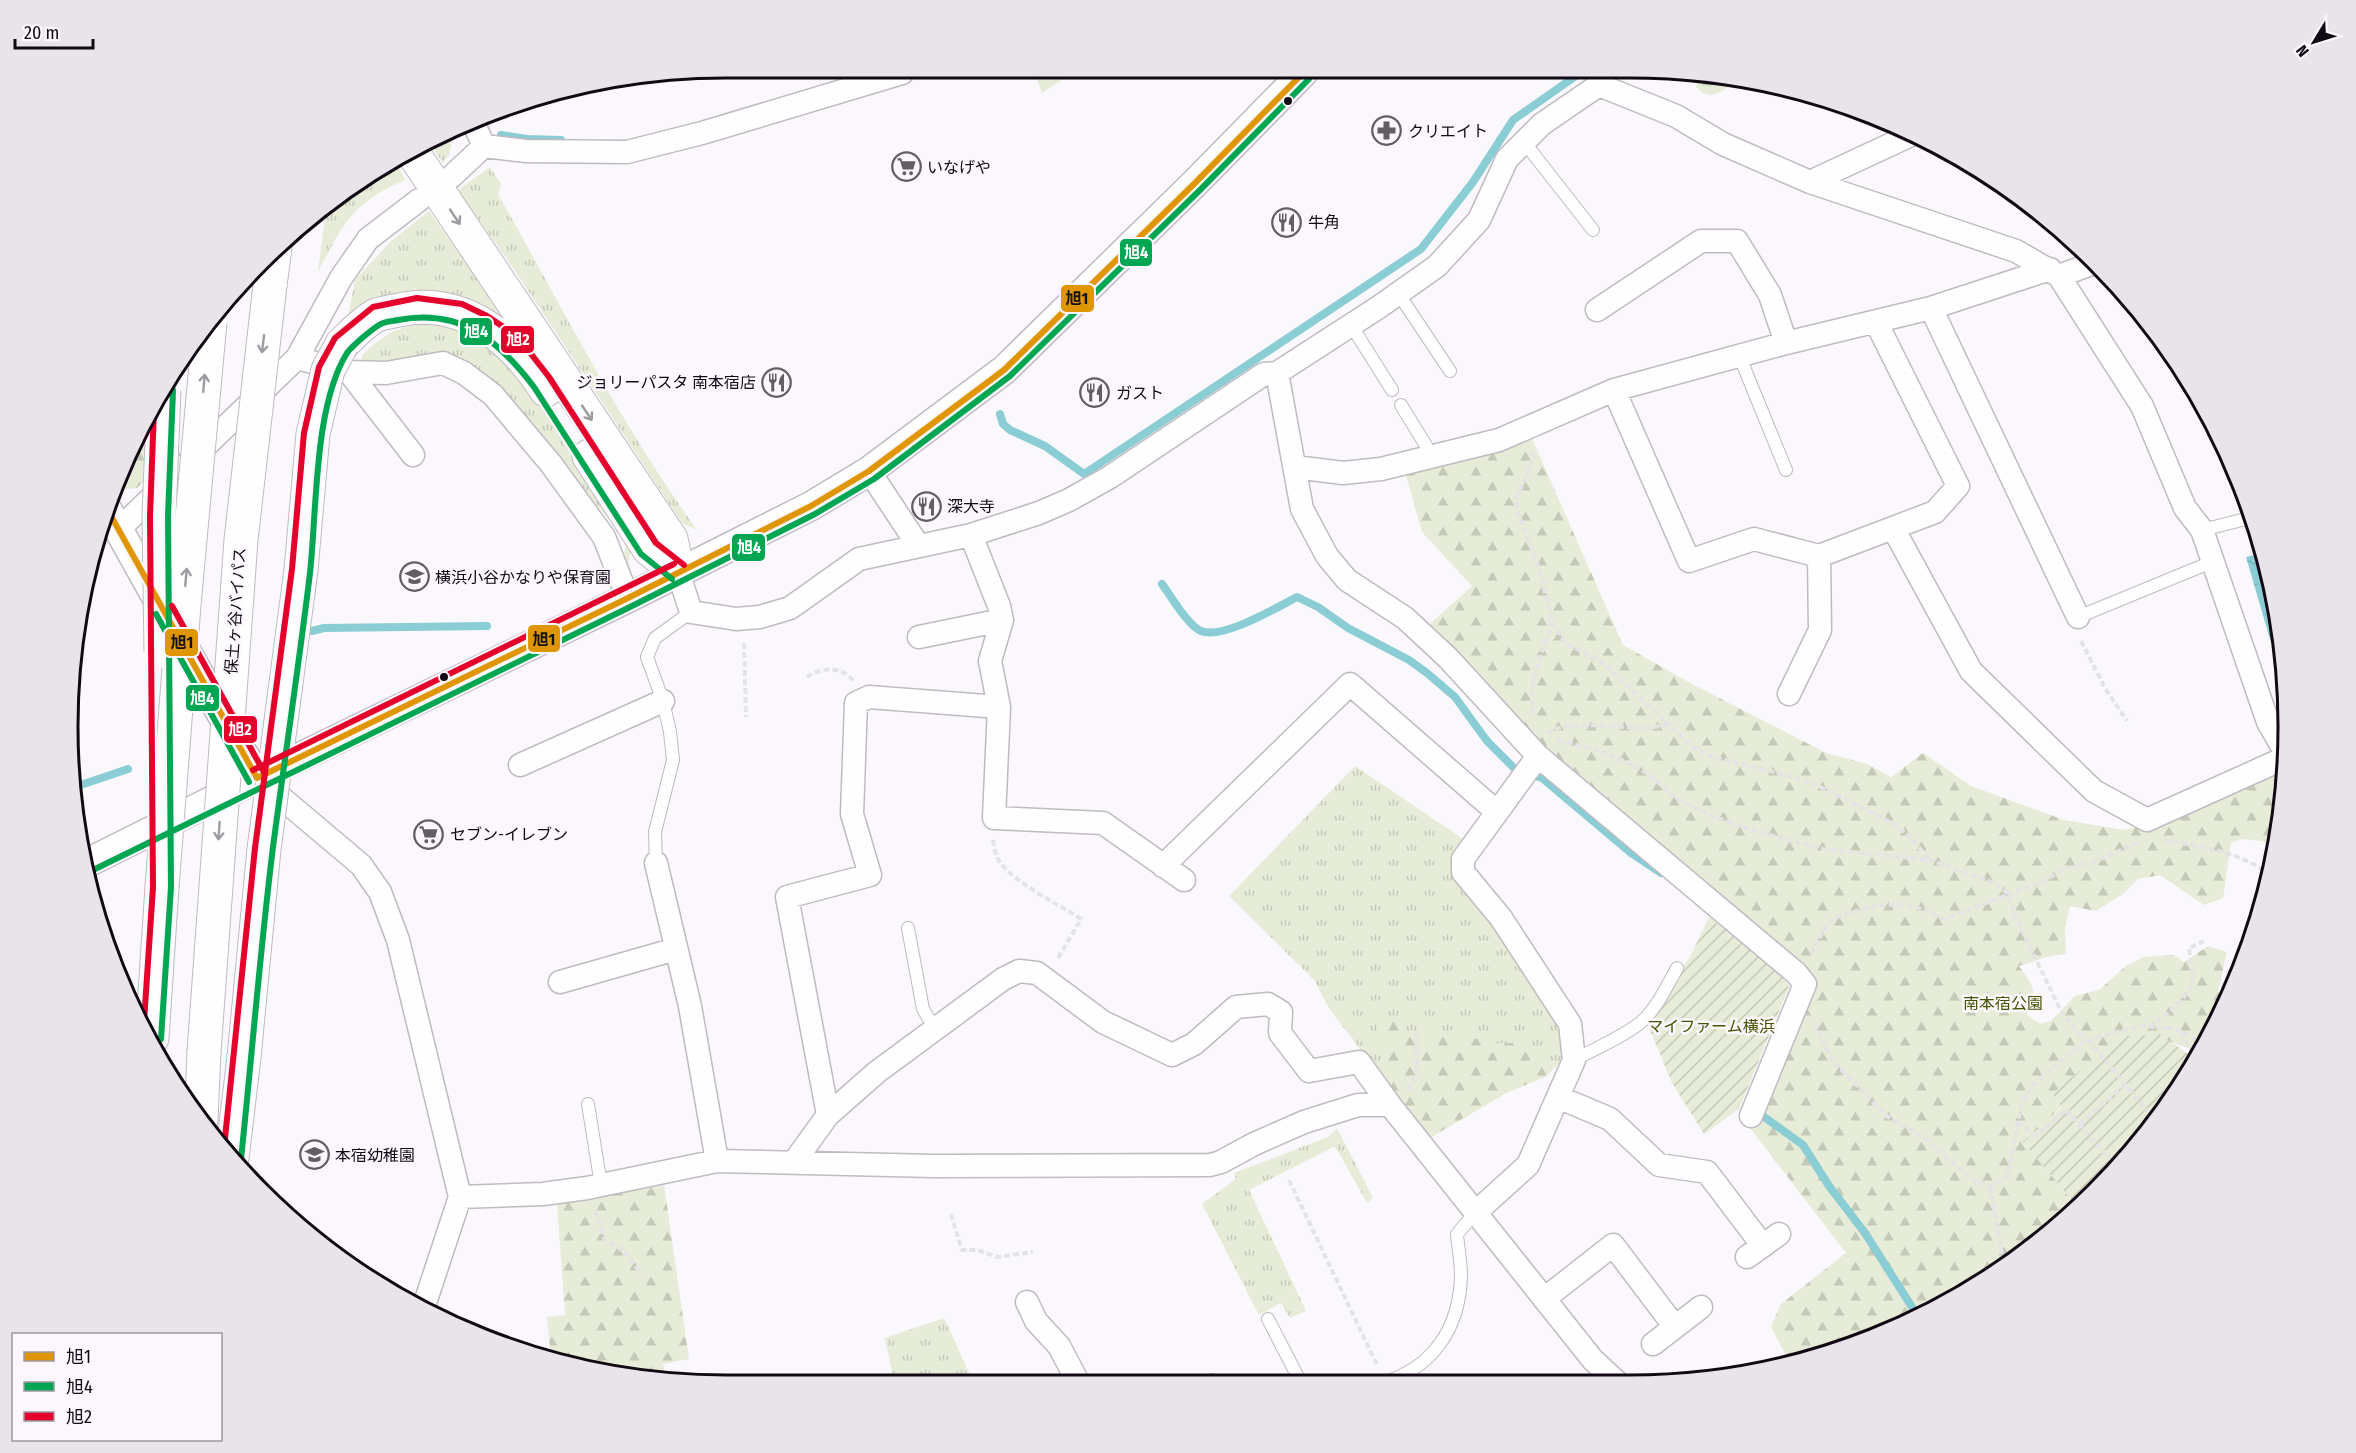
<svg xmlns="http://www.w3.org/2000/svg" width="2356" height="1453" font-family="'Fira Sans Condensed','Noto Sans JP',sans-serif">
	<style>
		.grass { fill: url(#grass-tufts) }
		.forest { fill: url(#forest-firs) }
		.garden { fill: url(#garden-furrows) }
		.water { fill: url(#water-ripples) }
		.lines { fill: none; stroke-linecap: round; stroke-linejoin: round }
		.stream { stroke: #8acdd4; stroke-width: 8 }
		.service-casing { stroke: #c0bac2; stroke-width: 14 }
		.minor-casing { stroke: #c0bac2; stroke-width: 25 }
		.tertiary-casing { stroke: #c0bac2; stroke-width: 31 }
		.motorway-casing { stroke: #c0bac2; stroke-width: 35 }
		.path { stroke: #e4e4e4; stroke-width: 4; stroke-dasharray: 6 3; stroke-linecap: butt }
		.service { stroke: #fefeff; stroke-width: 12 }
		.minor { stroke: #fefeff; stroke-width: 22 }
		.tertiary { stroke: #fefeff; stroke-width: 28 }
		.motorway { stroke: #fefeff; stroke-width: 33 }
		.motorway-bridge-casing { stroke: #c0bac2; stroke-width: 35; stroke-linecap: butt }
		.motorway-bridge { stroke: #fefeff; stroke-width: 33 }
		.bus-1-casing { stroke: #fbf7fd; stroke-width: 10 }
		.bus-2-casing { stroke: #fbf7fd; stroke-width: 10 }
		.bus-3-casing { stroke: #fbf7fd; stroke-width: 10 }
		.bus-1 { stroke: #e09602; stroke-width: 6 }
		.bus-2 { stroke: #00a651; stroke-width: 6 }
		.bus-3 { stroke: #e4002b; stroke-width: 6 }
		.oneway { stroke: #9f9ca1 }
		.bus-dot { fill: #110914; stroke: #fbf7fd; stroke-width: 2 }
		.labels { text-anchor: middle; stroke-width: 5; stroke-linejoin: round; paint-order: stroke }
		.poi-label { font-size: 16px; fill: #110914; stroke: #fbf7fd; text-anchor: start }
		.street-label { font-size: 16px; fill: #110914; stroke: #fbf7fd }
		.park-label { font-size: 16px; fill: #465403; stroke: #fbf7fd }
		.rim { fill: none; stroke: #110914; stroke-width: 3 }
		.line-badge { stroke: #fbf7fd; stroke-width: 2 }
		.badge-label { font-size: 16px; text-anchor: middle; font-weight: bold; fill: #fff }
		.pale-badge-label { font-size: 16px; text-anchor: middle; font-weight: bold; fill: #111 }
	</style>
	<defs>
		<pattern id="grass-tufts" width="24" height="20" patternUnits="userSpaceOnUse" patternTransform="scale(1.5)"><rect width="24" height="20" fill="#e6ecd7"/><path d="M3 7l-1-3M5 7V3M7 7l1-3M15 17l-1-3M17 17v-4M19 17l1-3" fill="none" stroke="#c4c9b8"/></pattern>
		<pattern id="forest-firs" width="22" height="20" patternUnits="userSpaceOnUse" patternTransform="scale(1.5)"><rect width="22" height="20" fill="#e6ecd7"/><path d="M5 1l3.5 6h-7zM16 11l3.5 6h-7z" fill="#c4c9b8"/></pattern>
		<pattern id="garden-furrows" width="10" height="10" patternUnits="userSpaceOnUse" patternTransform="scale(1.5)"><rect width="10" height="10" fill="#e6ecd7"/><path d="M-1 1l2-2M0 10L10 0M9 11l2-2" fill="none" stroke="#c4c9b8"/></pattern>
		<pattern id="water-ripples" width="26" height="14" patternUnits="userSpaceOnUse" patternTransform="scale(1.5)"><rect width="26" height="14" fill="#8acdd4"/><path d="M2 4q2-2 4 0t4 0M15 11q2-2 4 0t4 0" fill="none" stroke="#76afb5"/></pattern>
	</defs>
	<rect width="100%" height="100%" fill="#faf8fc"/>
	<!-- grass -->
	<path class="grass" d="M1035,73H1072L1042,93Z
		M455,127L449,155L443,163L428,140Z
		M395,160L405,180C352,202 343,225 318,272L327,203Z
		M490,167L501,184L498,194C562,307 621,425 697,530L682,523L515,271L458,190Z
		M429,211L481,284L518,329L490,315L348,317L355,280L391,241Z
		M434,323L455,326L485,341L530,385L630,534L632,547L627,567L622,563L626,547L617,529L500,390L397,363L361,361L362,355C387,332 400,325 434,323Z
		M1355,766L1466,841L1487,916L1559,1027L1564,1047L1562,1060L1547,1076L1506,1093L1428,1139L1328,1007L1315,981L1229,896Z
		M1337,1128L1373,1198L1367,1203L1335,1146L1249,1190L1306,1311L1290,1318L1281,1303L1259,1315L1202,1204L1236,1179L1234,1173L1328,1137Z
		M944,1318L973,1381H894L885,1338Z"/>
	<!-- forest -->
	<path class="forest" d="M1718,74L1737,79C1726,90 1708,104 1696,86L1697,80Z
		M149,429L158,468L137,488L126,489L118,484L143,432Z
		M1529,432L1623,645L1692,684L1826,753L1867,764L1891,777L1923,753L1971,786L2064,820L2124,830L2146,824L2276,769L2285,782L2274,852L2263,841L2241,839L2231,843L2223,898L2204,905L2160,875L2138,879L2123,894L2096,911L2070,906L2065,928L2066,954L2047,957L2019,966C2034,987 2038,991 2027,1015L2040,1024L2051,1021L2075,996L2099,990L2126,966L2144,957L2173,955L2184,962L2208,946L2227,952L2218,992L2228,999L2221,1018L2199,1052L2168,1041L2160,1034L2052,1094L2062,1106L2024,1143L2078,1207L2064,1222L1959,1297L1800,1363L1791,1365L1771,1327L1781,1304L1846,1253L1750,1128L1812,976L1555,758L1427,627L1472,586L1422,532L1406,475L1470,460Z
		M1384,1022H1395L1407,1036L1436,1034L1469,1036L1491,1044L1513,1043L1532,1050L1547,1076L1506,1093L1428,1139L1385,1080L1387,1063L1376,1026Z
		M664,1185L689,1359L663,1364L666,1380H641L529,1350L550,1349L547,1317L565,1315L557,1204Z"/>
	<!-- garden -->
	<path class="garden" d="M1709,917L1783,976L1789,987L1739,1109L1704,1134L1672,1083L1646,1021L1690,957Z
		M2160,1034L2195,1059L2153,1127L2078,1207L2023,1142L2062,1107L2052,1094L2099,1055L2126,1036Z"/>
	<!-- water -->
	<path class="water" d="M2262,553L2283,640V650L2274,653L2246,557Z"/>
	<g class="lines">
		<!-- stream -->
		<path class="stream" d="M501,135L527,139L561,140
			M1000,414L1003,424L1010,430L1045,446L1084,474L1421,249L1473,182L1513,120L1580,73
			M1162,584C1171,596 1188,626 1201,631C1222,640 1278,607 1297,597L1318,607L1348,628L1409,660L1427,673L1455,697L1487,741L1515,769L1542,778L1631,853L1661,873
			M312,631L324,628L487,626
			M72,788L128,769
			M1756,1111L1803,1145L1829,1186L1865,1233L1917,1315"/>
		<defs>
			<path id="service" d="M1524,142L1593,230
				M1398,293L1450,371
				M1351,325L1392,390
				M1739,355L1786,470
				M1401,405L1433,457
				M2202,530L2254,517
				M2078,617L2214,561
				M656,863L655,832L673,760L670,732L663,701L647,657L655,638L691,612
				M908,928L923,1009L935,1029
				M1574,1060C1596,1048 1621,1038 1640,1023C1656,1010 1667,986 1677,968
				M588,1104L601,1185
				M1268,1319L1301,1383
				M1212,1380L1213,1382
				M1382,1383C1433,1368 1460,1328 1461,1275C1461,1262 1458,1247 1457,1234L1475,1213"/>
			<path id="minor" d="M1599,85L1676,116L1723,144L1810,182L2016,251L2059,276L2142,406L2185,508L2202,530L2268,722L2287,755
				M484,146L526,151L627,152L702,133L902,73
				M451,177L484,146L472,120
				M1810,182L1911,135
				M2059,276L2094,263
				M1931,308L2078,617
				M1597,310L1701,241H1737L1770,295L1786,343
				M297,358L349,372L386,373L443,363L464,373L493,395L551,464L604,537L628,598
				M349,372L413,455
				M1614,390L1689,561L1754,539L1819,556L1935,512L1958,486L1876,322
				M1295,467L1343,473L1381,469L1499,440L1614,390L1786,343L1931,308L2050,269
				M869,471L918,545
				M1893,528L1971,671L2094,791L2147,820L2287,757
				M119,529L297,358L341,278L368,239L419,200
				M971,535L999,606L1002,620L990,661L999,707L994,818L1103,823L1184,880
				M678,572L691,612L736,619L760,617L790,608L859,559L971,535L1039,513L1069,500L1110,477L1264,374L1277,373
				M919,637L1002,620
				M1789,694L1820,630L1819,556
				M1538,756L1796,973L1805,984L1751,1116
				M520,765L663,701
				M265,784L361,865L380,892L398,940L460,1197L424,1306
				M656,863L690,1006L717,1161
				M1163,866L1350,684L1497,812
				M560,982L676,949
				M1558,1097L1610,1119L1659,1165L1707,1172L1763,1246
				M828,1115L787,897L870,875L852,814L856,703L869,697L999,707
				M794,1162L828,1115L877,1072L1003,979L1019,971L1037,973L1103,1022L1172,1055L1194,1044L1236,1007L1268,1004L1281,1012L1280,1033L1309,1071L1359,1062L1390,1105
				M460,1197L543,1194L587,1188L717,1161L933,1166L1210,1165L1221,1162L1254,1144L1304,1122L1358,1105H1390L1593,1360L1619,1384
				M1475,1213L1528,1165L1574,1060L1570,1024L1501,918L1463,872V859L1538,756L1448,658L1405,618L1347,580L1327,556L1302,509L1277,373L1379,307L1437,266L1479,220L1507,159L1542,124L1599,85
				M1747,1257L1779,1234
				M1544,1299L1613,1245L1675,1327
				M1027,1302L1036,1321L1059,1346L1078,1382
				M1653,1344L1701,1307"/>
			<path id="tertiary" d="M106,507L257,778
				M85,864L257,778L628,598L811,506L869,471L1004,370L1195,183L1303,73"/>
			<path id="motorway" d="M411,150L671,539L678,572
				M270,285L275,248
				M342,344C352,335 364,321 377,315C385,312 396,311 404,309C466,298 515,341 546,390
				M589,456L649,549L678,572
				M152,1038L162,887
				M201,1120L204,1052
				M232,1158L244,1057"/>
		</defs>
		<!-- service casing -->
		<use href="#service" class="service-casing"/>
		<!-- minor casing -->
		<use href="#minor" class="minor-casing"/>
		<!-- tertiary casing -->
		<use href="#tertiary" class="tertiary-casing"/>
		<!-- motorway casing -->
		<use href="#motorway" class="motorway-casing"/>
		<!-- path -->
		<path class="path" d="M1532,452L1534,457L1516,499L1518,513L1539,568L1552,623L1567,645L1586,653L1605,665L1693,747L1712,757L1774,772L1812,783L1833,793L1894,824L1908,835L1929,859
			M2081,641L2105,688L2127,721
			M744,643L746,717
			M807,677C820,667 844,666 853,681
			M1534,714C1526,685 1543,650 1552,623
			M1547,733C1568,719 1618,728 1644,728C1652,728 1659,726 1667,725
			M1558,740L1598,750L1627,762L1650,775L1675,798L1710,815L1748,829L1823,849L1930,860L1997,884L2008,894L2016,918L2060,1009L2085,1041
			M993,840C994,848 995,855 1000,862C1013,882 1060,905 1081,919L1058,958
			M2164,840C2205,848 2234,850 2270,874
			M1811,954C1817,944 1822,930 1830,922C1838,915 1850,912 1860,910C1896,901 1911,903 1944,919L2018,891L2046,880L2062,870L2094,862L2139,842
			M1815,1023L1831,1059L1885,1115L1923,1137L1974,1181L1990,1186L2007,1177L2022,1103L2034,1084L2085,1041L2138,1026L2170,1028L2182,1032L2204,1044
			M2149,1027C2165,1016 2191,998 2192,977C2192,968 2190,958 2189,948L2204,941
			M2183,1032L2188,1047L2198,1054
			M2088,1040L2156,1121
			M1409,1090L1417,1067L1416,1029
			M2018,1122L2036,1136L2066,1110L2116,1166
			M2080,1124L2125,1085
			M1289,1180L1377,1365
			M1990,1186L2004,1265
			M595,1211L605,1241C623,1247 632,1259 641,1275
			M951,1214L962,1250H977L998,1257L1033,1252"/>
		<!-- service -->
		<use href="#service" class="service"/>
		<!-- minor -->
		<use href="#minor" class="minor"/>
		<!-- tertiary -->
		<use href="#tertiary" class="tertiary"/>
		<!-- motorway -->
		<use href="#motorway" class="motorway"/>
		<defs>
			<path id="motorway-bridge" d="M161,651L159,516L164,390
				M162,887L184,605L210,322
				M204,1052L241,540L270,285
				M244,1057L264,849L301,570L313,434L328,370L342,344"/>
		</defs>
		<!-- motorway-bridge casing -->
		<use href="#motorway-bridge" class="motorway-bridge-casing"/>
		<!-- motorway-bridge -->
		<use href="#motorway-bridge" class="motorway-bridge"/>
		<defs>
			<path id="bus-1" d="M106,507L257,778
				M257,778L628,598L811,506L869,471L1004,370L1195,183L1303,73"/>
			<path id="bus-2" d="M156,614L249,782
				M89,872L632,606L815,514L874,479L1010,376L1201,189L1309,79
				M161,1039L171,887L168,516L173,390
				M241,1159C252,1055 260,951 273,847C285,756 299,664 310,573C317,509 314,406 347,353C352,346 375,326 383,323C388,321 394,321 398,320C461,308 498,340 534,387L641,554L672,579"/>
			<path id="bus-3" d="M172,606L265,774
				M253,770L674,564
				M144,1022L153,887L150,516L154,410
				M224,1148L255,848L292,569L304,433L319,367L335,338L373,307L417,298L462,304L487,316L508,330L528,350L549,377L656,543L684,565"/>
		</defs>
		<!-- bus-1 casing -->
		<use href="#bus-1" class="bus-1-casing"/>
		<!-- bus-2 casing -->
		<use href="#bus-2" class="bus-2-casing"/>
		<!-- bus-3 casing -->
		<use href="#bus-3" class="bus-3-casing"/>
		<!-- bus-1 -->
		<use href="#bus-1" class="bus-1"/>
		<!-- bus-2 -->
		<use href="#bus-2" class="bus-2"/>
		<!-- bus-3 -->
		<use href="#bus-3" class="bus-3"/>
	</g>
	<!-- one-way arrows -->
	<defs><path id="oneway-shaft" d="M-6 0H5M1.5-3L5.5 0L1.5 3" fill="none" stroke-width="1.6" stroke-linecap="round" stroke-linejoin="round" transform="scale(1.5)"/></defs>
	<g class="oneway">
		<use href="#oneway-shaft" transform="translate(455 217) rotate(56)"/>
		<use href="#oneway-shaft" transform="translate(263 344) rotate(97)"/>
		<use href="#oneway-shaft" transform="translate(204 383) rotate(-85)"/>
		<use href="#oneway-shaft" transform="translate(587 413) rotate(56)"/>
		<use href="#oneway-shaft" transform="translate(186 577) rotate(-85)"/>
		<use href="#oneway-shaft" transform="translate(219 831) rotate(94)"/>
	</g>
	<!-- icons -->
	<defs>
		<symbol id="pharmacy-ring" viewBox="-11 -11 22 22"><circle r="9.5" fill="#fbf7fd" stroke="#635d65" stroke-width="1.5"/><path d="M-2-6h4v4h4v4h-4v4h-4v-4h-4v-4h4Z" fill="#635d65"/></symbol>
		<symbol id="supermarket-ring" viewBox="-11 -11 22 22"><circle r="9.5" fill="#fbf7fd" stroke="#635d65" stroke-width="1.5"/><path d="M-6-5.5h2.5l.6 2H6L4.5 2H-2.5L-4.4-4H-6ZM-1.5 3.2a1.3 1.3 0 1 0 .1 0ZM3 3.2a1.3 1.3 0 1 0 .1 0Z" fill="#635d65"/></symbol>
		<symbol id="restaurant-ring" viewBox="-11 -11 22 22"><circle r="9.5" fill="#fbf7fd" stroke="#635d65" stroke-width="1.5"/><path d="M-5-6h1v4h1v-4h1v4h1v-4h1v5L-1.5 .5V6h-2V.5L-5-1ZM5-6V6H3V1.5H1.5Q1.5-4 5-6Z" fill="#635d65"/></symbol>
		<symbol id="school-ring" viewBox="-11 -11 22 22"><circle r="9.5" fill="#fbf7fd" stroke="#635d65" stroke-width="1.5"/><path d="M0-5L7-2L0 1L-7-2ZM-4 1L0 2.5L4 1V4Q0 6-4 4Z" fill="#635d65"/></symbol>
	</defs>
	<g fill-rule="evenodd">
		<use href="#pharmacy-ring" x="1370" y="114" width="33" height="33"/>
		<use href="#supermarket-ring" x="890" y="150" width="33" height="33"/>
		<use href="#restaurant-ring" x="1270" y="206" width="33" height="33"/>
		<use href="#restaurant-ring" x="760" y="366" width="33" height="33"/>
		<use href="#restaurant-ring" x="1078" y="376" width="33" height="33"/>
		<use href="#restaurant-ring" x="910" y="490" width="33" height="33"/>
		<use href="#school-ring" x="398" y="560" width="33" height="33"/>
		<use href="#supermarket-ring" x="412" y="818" width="33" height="33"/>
		<use href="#school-ring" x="298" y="1138" width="33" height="33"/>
	</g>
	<!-- markers -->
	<g class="bus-dot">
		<circle cx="1288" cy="101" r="5"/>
		<circle cx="444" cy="677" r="5"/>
	</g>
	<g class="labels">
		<!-- poi labels -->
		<g class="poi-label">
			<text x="1408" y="137">クリエイト</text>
			<text x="927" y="173">いなげや</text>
			<text x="1308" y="228">牛角</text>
			<text x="756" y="388" text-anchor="end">ジョリーパスタ 南本宿店</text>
			<text x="1116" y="399">ガスト</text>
			<text x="947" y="512">深大寺</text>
			<text x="435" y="583">横浜小谷かなりや保育園</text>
			<text x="450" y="840">セブン-イレブン</text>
			<text x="335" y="1161">本宿幼稚園</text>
		</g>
		<!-- street labels -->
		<g class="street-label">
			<text transform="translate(235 611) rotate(-86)" y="6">保土ヶ谷バイパス</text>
		</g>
		<!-- park labels -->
		<g class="park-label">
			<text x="2003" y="1009">南本宿公園</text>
			<text x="1711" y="1032">マイファーム横浜</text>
		</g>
	</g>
	<!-- crop -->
	<path d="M0 0H2356V1453H0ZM726 78H1630A648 648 0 0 1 2278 726V727A648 648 0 0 1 1630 1375H726A648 648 0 0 1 78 727V726A648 648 0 0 1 726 78Z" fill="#e8e4ea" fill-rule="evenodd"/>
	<path class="rim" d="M726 78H1630A648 648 0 0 1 2278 726V727A648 648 0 0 1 1630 1375H726A648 648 0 0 1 78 727V726A648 648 0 0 1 726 78Z"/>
	<g class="line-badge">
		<rect x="1119" y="238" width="34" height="29" rx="6" fill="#00a651"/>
		<rect x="1060" y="284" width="35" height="29" rx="6" fill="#e09602"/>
		<rect x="459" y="317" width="34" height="29" rx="6" fill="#00a651"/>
		<rect x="500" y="325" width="35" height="29" rx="6" fill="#e4002b"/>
		<rect x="731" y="533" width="35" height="29" rx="6" fill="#00a651"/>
		<rect x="527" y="624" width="34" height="29" rx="6" fill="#e09602"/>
		<rect x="164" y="628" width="35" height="29" rx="6" fill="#e09602"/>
		<rect x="185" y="684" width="35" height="28" rx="6" fill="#00a651"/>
		<rect x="223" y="715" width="35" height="29" rx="6" fill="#e4002b"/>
	</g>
	<g class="badge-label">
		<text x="1136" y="258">旭4</text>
		<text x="476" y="337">旭4</text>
		<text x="518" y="345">旭2</text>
		<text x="749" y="553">旭4</text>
		<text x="202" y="704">旭4</text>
		<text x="240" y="735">旭2</text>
	</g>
	<g class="pale-badge-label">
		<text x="1077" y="304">旭1</text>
		<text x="544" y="645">旭1</text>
		<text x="182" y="648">旭1</text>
	</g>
	<!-- legend -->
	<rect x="12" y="1333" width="210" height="108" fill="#fbf7fd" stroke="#9d98a0" stroke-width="1.5"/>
	<rect x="24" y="1352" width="30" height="9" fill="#e09602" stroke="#9d98a0" stroke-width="1.5"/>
	<text x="66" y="1363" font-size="18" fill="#110914">旭1</text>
	<rect x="24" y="1382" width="30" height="9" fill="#00a651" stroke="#9d98a0" stroke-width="1.5"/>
	<text x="66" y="1393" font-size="18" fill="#110914">旭4</text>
	<rect x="24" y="1412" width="30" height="9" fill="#e4002b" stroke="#9d98a0" stroke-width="1.5"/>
	<text x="66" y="1423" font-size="18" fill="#110914">旭2</text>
	<!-- north arrow -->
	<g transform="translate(2314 42) rotate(232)" stroke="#fbf7fd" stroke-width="4.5" paint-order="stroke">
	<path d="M0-4.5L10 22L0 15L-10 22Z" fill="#110914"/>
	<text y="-9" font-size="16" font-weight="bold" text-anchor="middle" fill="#110914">N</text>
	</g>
	<!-- scale -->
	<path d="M15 39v9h78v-9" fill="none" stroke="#110914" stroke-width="3"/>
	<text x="24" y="39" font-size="18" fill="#110914" stroke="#fbf7fd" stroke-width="4.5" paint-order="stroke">20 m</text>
</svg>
